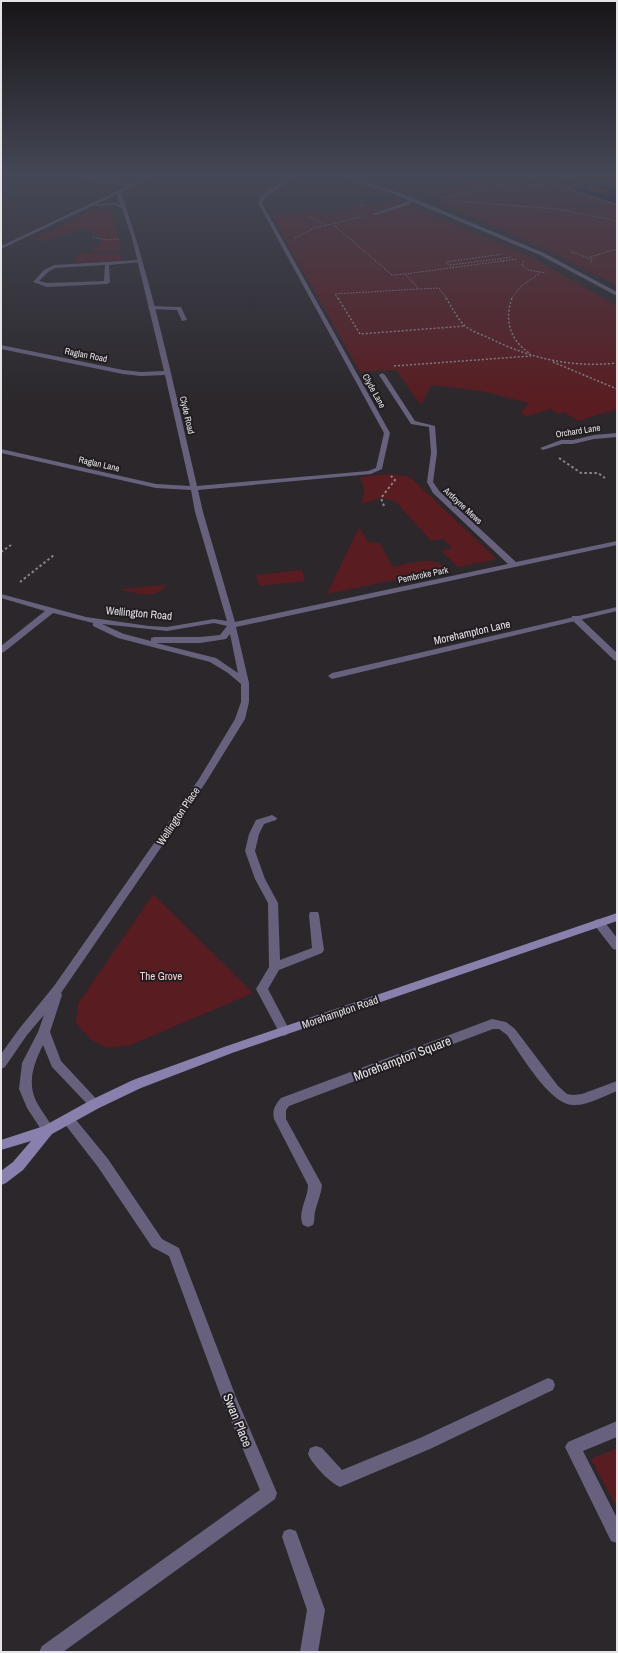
<svg xmlns="http://www.w3.org/2000/svg" width="618" height="1653" font-family="'Archivo Narrow',sans-serif">
	<style>
		.green { fill: #591c20 }
		.water { fill: #02083c; fill-rule: evenodd }
		.lines { fill: none; stroke-linecap: round; stroke-linejoin: round }
		.path-far2 { stroke: #89868a; stroke-width: 1; stroke-dasharray: 1.5 1.5; stroke-linecap: butt }
		.path-far1 { stroke: #89868a; stroke-width: 1.5; stroke-dasharray: 2 2; stroke-linecap: butt }
		.path { stroke: #89868a; stroke-width: 2; stroke-dasharray: 2.5 2.5; stroke-linecap: butt }
		.service { fill: #67617d; fill-rule: evenodd }
		.minor { fill: #67617d; fill-rule: evenodd }
		.tertiary { fill: #67617d; fill-rule: evenodd }
		.secondary { fill: #8a80ad; fill-rule: evenodd }
		.labels { text-anchor: middle; stroke-width: 4; stroke-linejoin: round; paint-order: stroke }
		.far-street-label { font-size: 9px; fill: #e6e3e7; stroke: #211d21 }
		.street-label { font-size: 11px; fill: #e6e3e7; stroke: #211d21 }
		.park-label { font-size: 11px; fill: #fccfce; stroke: #211d21 }
		.near-street-label { font-size: 13px; fill: #e6e3e7; stroke: #211d21 }
	</style>
	<rect width="100%" height="100%" fill="#2b272b"/>
	<!-- green -->
	<path class="green" d="M508,174H617V286L550,251L438,203L447,200L430,193L457,186L458,183Z
		M394,199L531,257L617,306V409L578,421L564,412L559,414L551,409L527,416L520,413L529,403L482,391L431,385L421,405L396,370L360,372L272,217L312,210L321,214Z
		M105,208L112,211L121,251H91V248H96L103,241L100,236L84,230L68,233L45,241L34,239L95,209Z
		M92,253L121,254L122,260L72,263L79,254Z
		M391,474L410,477L497,559L458,567L441,551L452,548L443,539L431,541L395,501L381,498L362,504L364,489L360,477Z
		M359,527L368,542L380,543L393,567C409,564 435,554 447,569L327,594Z
		M302,570L305,581L259,586L256,575Z
		M166,585C157,601 132,592 119,589Z
		M153,894L253,993L131,1045L108,1048L90,1039L76,1023L78,1004Z
		M617,1448V1508L591,1459Z"/>
	<!-- water -->
	<path class="water" d="M581,184H598L617,189V204L573,189L574,186ZM595,186L614,193L605,195L586,189V187Z"/>
	<g class="lines">
		<!-- path-far2 -->
		<path class="path-far2" d="M538,174L552,178
			M603,183L617,182
			M498,186L520,188L548,184
			M617,188C601,184 584,179 569,187L576,192L617,205
			M570,190L549,184L547,181C562,173 578,178 594,182
			M443,198L543,175L558,174
			M455,201L557,209L617,221
			M357,205H365
			M308,216L327,225
			M334,225L392,275L405,274
			M93,237L106,240L120,239
			M295,238L314,228L361,217
			M571,252L592,259L590,264
			M590,257L617,249
			M524,261L522,265L528,270L546,273
			M504,262L498,259L511,257
			M450,265L498,259
			M453,268L446,262L503,254
			M338,299L335,294L418,289
			M447,299L439,288L419,289L405,274L517,259
			M511,299L520,287L540,273"/>
		<!-- path-far1 -->
		<path class="path-far1" d="M338,298L360,334L465,326
			M446,298C452,307 458,320 465,326C471,331 480,334 487,337C529,358 570,368 617,363
			M512,298C504,320 510,340 529,353
			M553,362L617,389
			M394,366L531,356"/>
		<!-- path -->
		<path class="path" d="M559,458L581,473H598L605,478
			M384,506L381,498L395,480L391,476
			M1,552L11,545
			M20,582L54,555"/>
		<!-- service -->
		<path class="service" d="M70,174L93,177L94,179L133,185L131,186L92,181C87,176 76,179 70,174Z
			M410,199L414,200L408,205L376,215L372,214L404,203Z
			M139,260L141,262L109,265L110,282L107,284L47,287L33,282L44,270L54,265ZM105,265L104,281L47,283L39,281L48,272L55,268Z
			M151,306L181,307L187,320L182,321L177,310L149,309L148,308Z
			M617,433V437L594,439L573,444H562L543,450L540,448L561,440H573L594,435Z
			M572,616H578L617,653V661L614,660L572,620Z
			M272,815L277,818L276,820L264,824L259,834L255,851L265,879L278,903L280,960L312,948L309,915L310,912H318L319,915L324,950L322,953L279,970L268,989L290,1031L288,1034L284,1036L280,1034L256,989L269,967L268,903L255,879L245,851L249,834L256,820Z
			M548,1378L553,1380L555,1385L553,1390L430,1449L340,1487C330,1483 312,1464 308,1454L310,1448L316,1446L322,1448L342,1470L420,1438Z
			M617,1421V1437L583,1451L617,1518V1543L611,1541L565,1447L568,1442Z
			M290,1529L296,1531L325,1610L318,1652H300L307,1610L282,1537L284,1531Z"/>
		<!-- minor -->
		<path class="minor" d="M153,174H157L121,192C153,286 174,387 197,486L368,471L376,468L384,433L258,203L261,196L294,174H298L265,198L262,203L390,433L382,469L371,474L198,490L203,512L235,622L508,564L433,493L427,482L431,453L429,427L411,424L379,375L382,373L385,375L415,421L435,426L437,453L433,482L440,492L516,562L617,541V545L236,627L249,683V702L245,719L206,782L61,993L62,995L50,1032L61,1061L101,1104L99,1108L95,1109L91,1108L52,1067L43,1045C34,1063 27,1082 36,1101C41,1111 49,1120 54,1130L52,1134L48,1135L44,1134L27,1108L19,1089L22,1063L38,1032L44,1015L27,1035L5,1067L1,1069V1054L19,1029L54,986L199,779L235,719L241,702V684L228,673L210,662L118,638L93,626V623L53,613L4,652L1,653V646L45,611L1,598V594L86,617L149,626L167,627L214,619L227,621L195,512L191,490L156,488L1,453V449L156,484L190,486L165,375L141,376L123,374L1,349V345L123,370L141,372L164,371L132,238L122,208L114,205L96,206L94,205L1,249V246ZM117,194L120,205L115,203L97,204ZM214,623L227,626L220,635L200,637H154L151,638V641L124,634L102,624L167,631ZM230,634L238,673L216,658L156,643H200L226,639Z
			M617,607V611L332,679L328,676L332,673Z
			M599,919L603,920L617,938V950L613,949L595,926L594,923L595,920Z
			M492,1019L506,1022L515,1029L558,1086L567,1094L573,1095L582,1094L617,1081V1091C604,1096 587,1106 573,1105C549,1104 521,1054 507,1035L499,1029H493L289,1106L286,1110V1119L322,1185C321,1195 317,1203 315,1212C314,1217 315,1221 313,1225L308,1227L303,1225C297,1212 308,1199 308,1185L274,1119C272,1110 275,1105 281,1098Z
			M68,1114L72,1115L108,1159L162,1239L179,1248L236,1397L277,1493L275,1499L63,1652H39L42,1646L260,1490L221,1397L169,1256L152,1247L98,1167L64,1123L62,1119L64,1115Z"/>
		<!-- tertiary -->
		<path class="tertiary" d="M331,174H336L398,192L544,253L617,292V296L540,255L394,194Z"/>
		<!-- secondary -->
		<path class="secondary" d="M617,913V921L232,1053L141,1088L99,1108L52,1134L23,1170L6,1183L1,1185V1171L13,1162L31,1141L1,1150V1140L44,1126L91,1100L133,1080L224,1047Z"/>
	</g>
	<!-- sky -->
	<linearGradient id="sky" x2="0" y2="1"><stop stop-color="#181518"/><stop offset="0.43" stop-color="#444755"/><stop offset="1" stop-color="#444755" stop-opacity="0"/></linearGradient>
	<rect width="618" height="405" fill="url(#sky)"/>
	<g class="labels">
		<!-- far-street labels -->
		<g class="far-street-label">
			<text transform="translate(86 355) rotate(11)" y="3">Raglan Road</text>
			<text transform="translate(374 391) rotate(61)" y="3">Clyde Lane</text>
			<text transform="translate(187 415) rotate(77)" y="3">Clyde Road</text>
			<text transform="translate(578 431) rotate(-9)" y="3">Orchard Lane</text>
			<text transform="translate(99 464) rotate(13)" y="3">Raglan Lane</text>
			<text transform="translate(463 506) rotate(43)" y="3">Ardoyne Mews</text>
			<text transform="translate(423 575) rotate(-12)" y="3">Pembroke Park</text>
		</g>
		<!-- street labels -->
		<g class="street-label">
			<text transform="translate(139 613) rotate(5)" y="4">Wellington Road</text>
			<text transform="translate(472 632) rotate(-13)" y="4">Morehampton Lane</text>
			<text transform="translate(178 816) rotate(-56)" y="4">Wellington Place</text>
			<text transform="translate(340 1012) rotate(-19)" y="4">Morehampton Road</text>
		</g>
		<!-- park labels -->
		<g class="park-label">
			<text x="161" y="980">The Grove</text>
		</g>
		<!-- near-street labels -->
		<g class="near-street-label">
			<text transform="translate(402 1058) rotate(-21)" y="5">Morehampton Square</text>
			<text transform="translate(238 1420) rotate(68)" y="5">Swan Place</text>
		</g>
	</g>
	<!-- border -->
	<rect width="618" height="1653" fill="none" stroke="#e6e3e7" stroke-width="4"/>
</svg>
